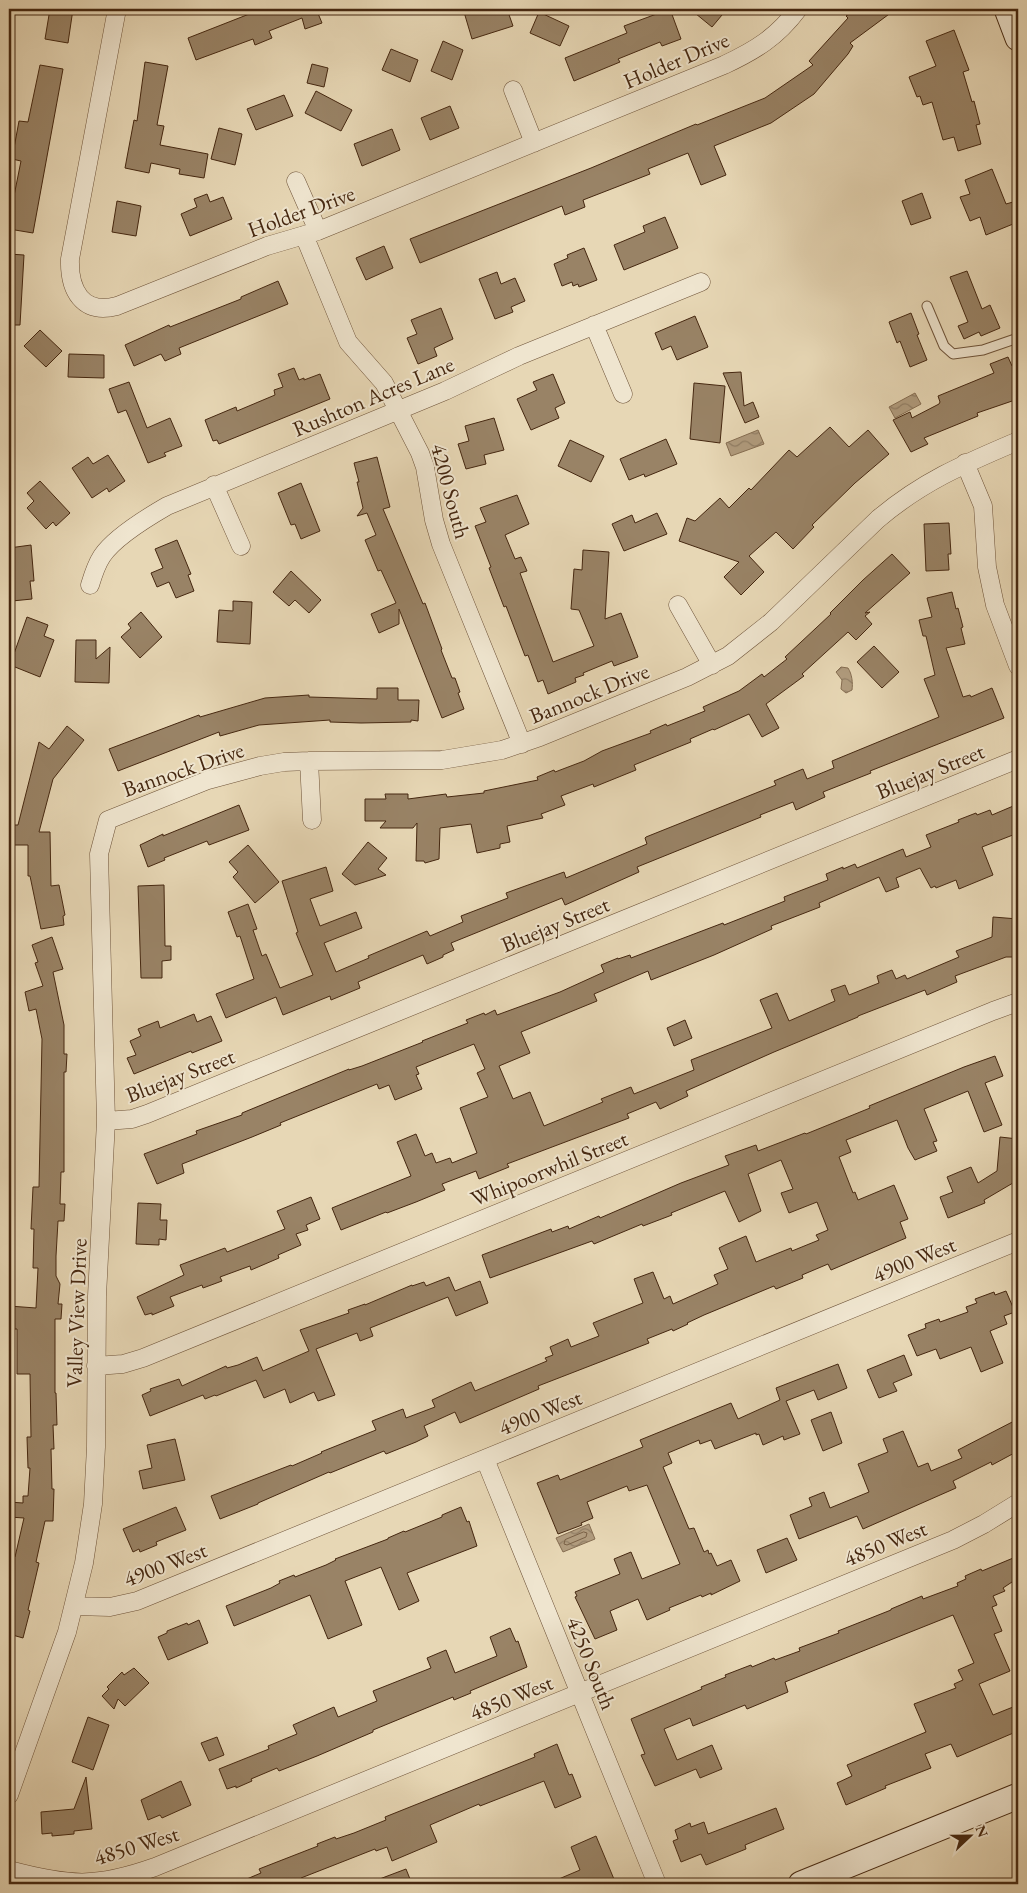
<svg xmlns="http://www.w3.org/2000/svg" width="1027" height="1893" font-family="'EB Garamond',serif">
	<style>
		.water { fill: url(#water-waves); stroke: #856d51 }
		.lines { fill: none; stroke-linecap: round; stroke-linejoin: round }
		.shore { stroke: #7a6146; stroke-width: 1 }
		.building { fill: #998366; stroke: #452710 }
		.lane-casing { stroke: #6e5339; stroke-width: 11 }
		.street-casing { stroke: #6e5339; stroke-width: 19 }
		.secondary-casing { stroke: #452710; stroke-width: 27 }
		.lane { stroke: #efe5cf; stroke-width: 9 }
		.street { stroke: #efe5cf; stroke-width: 18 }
		.secondary { stroke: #efe5cf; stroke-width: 25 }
		.labels { text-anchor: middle; stroke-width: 4; stroke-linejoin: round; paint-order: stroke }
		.street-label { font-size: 22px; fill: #452710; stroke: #efe5cf }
	</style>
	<defs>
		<pattern id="water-waves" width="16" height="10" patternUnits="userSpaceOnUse" patternTransform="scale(1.25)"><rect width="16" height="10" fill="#b09b7d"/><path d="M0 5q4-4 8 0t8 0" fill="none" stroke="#917e65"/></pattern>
	</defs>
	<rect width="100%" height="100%" fill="#e7d7b5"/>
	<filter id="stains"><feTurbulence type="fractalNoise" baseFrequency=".004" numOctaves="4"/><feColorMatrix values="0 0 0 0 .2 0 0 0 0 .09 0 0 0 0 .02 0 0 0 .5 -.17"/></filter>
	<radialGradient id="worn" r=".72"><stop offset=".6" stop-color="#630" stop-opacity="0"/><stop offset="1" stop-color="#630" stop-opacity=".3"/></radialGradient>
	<!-- water -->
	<path class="water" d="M915,393L921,404L895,418L889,407Z
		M758,430L764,444L731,456L726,443Z
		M841,667L848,668C852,674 853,683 852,690L846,693L841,689L842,680L836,672Z
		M589,1524L595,1539L563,1552L556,1538Z"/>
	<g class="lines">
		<!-- shore -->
		<path class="shore" d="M584,1532L587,1533L586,1537L567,1545L564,1544L565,1540Z"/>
	</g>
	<!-- building -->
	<path class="building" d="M50,9H73L68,43L45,39Z
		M262,9H322L317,11L322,23L305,29L302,18L269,31L272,38L255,45L253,39L196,60L188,38Z
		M472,9H507L513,26L472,39L464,12Z
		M670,9L681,39L662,46L660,42L618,59L620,62L574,81L565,58L627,33L624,26Z
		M690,9H727L712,27Z
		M856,9H896L850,43L853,46L848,54L814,94L771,123L714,146L726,175L701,185L688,153L648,169L650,174L583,200L585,207L565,215L562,206L420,263L410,239L591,168L696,124L697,125L765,98L813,65L809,61L848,18L846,16Z
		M539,12L569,26L560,46L530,33Z
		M954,30L969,70L963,72L972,102L974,101L980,124L976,125L981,144L958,151L954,137L943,140L932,102L923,105L920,96L917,97L909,77L936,66L926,41Z
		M443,41L463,50L452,80L431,71Z
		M391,49L418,60L410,82L382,70Z
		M145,62L168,66L157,125L164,126L160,145L208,154L204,178L179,174L180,169L151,163L149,173L125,168L134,120L137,121Z
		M312,64L328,68L324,87L307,83Z
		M40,65L63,69L33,233L9,229V205L12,206L21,161L12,159L19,121L28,122Z
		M316,91L352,110L341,131L305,113Z
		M284,95L293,116L256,130L247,109Z
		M450,106L459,128L430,140L421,118Z
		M219,128L242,134L235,165L211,159Z
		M392,129L400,150L362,166L354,144Z
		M992,169L1006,204L1013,202L1018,216V222L986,235L980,217L970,221L960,197L970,194L965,180Z
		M922,193L931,218L911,225L902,201Z
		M207,194L210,202L223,197L232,219L190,236L181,214L197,207L194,199Z
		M117,201L141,206L136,236L112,232Z
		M665,217L678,248L624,270L614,245L645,232L643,226Z
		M384,246L393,268L366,280L356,258Z
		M584,248L597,280L579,287L578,284L573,286L572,282L562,286L554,264L568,258L567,255Z
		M9,254L24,255L20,325H9Z
		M967,271L982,309L990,305L1000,328L981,336L979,332L964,339L958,326L968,322L950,277Z
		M497,272L501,284L515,278L525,301L511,307L513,312L495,319L479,279Z
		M278,281L288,304L179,348L181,354L165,361L161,354L134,366L125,345L169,325L170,327L241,299V297Z
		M441,308L453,339L434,348L437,356L418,364L407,338L417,334L411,320Z
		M911,313L919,334L917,335L927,360L910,367L900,341L897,343L889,322Z
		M695,316L708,347L677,360L671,346L662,350L655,333Z
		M40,330L62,351L46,367L24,346Z
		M69,354L104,355V378L68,377Z
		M1008,357L1012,366L1018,363V399L977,413L978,416L924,438L928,444L911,452L893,420L910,412L912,418L939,404L940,402L938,396L994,373L990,364Z
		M294,368L299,380L304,378V380L320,374L330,399L219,444L217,440L213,441L205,420L236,407L237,411L275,395L274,390L283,387L278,374Z
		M741,372L744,406L753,402L759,417L745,423L723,373Z
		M553,374L565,403L555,408L559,418L531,430L517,399L537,390L533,382Z
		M129,382L147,428L170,418L182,446L164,453L166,456L148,463L126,410L118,413L109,389Z
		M694,383L725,386L720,443L690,439Z
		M494,418L504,450L484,455L486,464L466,469L458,444L469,441L465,426Z
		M830,427L849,447L868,430L889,454L855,483L812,525L814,527L793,549L776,532L749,556L764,572L741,595L724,577L739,562L679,541L687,518L695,521L720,498L729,508L749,488L751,490L789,450L797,457Z
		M666,439L677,464L645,477L644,474L629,480L620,459Z
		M570,440L604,456L591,482L558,466Z
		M108,455L125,481L109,492L107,488L92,498L72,468L88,457L93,464Z
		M377,457L390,507L383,509L423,604L425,603L442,649L441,650L452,678H455L460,692L458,693L464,709L442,718L399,609V624L379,633L371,614L396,603L381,570L378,571L365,540L376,535L367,513L357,516L363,508L357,482H359L354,463Z
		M40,481L70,513L56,526L53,522L46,529L27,508L34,501L27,493Z
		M301,483L320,531L301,539L295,524L291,525L278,493Z
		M517,495L529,524L505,535L515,559L521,557L527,571L520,573L553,662L594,646L579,610L571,609L574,569L582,570L583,550L609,552L605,619L621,613L638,657L614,666L612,661L583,673L584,675L575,678L576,682L548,694L543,680L538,682L528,655L525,656L506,606L504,607L489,568L491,567L475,526L486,522L480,508Z
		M657,513L667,534L624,551L612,524L632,515L635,523Z
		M949,523L951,554H948L949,570L926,571L924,524Z
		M177,540L191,574L188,575L194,591L176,598L169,582L157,587L151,573L163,568L155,549Z
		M31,545L34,581H30L32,599L12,601V599H9V548Z
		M892,554L910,573L865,613L870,612L865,616L872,624L856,640L848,632L802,674L804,676L766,704L779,728L762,737L749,714L714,730L713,729L690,739L691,742L634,765L636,770L594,787L593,784L561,796L565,805L541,814L543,818L507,826L510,842L500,844V848L477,853L471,824L440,828L439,859L425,863L424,861H416L417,823L413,828H380L386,821H365V799H386L385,794H408V799L446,794L447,797L484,793V791L538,780L537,777L554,770L555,772L584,761L602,751L651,733L650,731L666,724L667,726L705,711L703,707L739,691L762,674L764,677L787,659L785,657L831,614L830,613L863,580Z
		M291,571L321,600L309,613L295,600L289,606L273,592Z
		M952,592L956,609L958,608L963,627L961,628L965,644L946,648L963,697L970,695L971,697L992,688L1004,718L870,771L871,773L823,792L825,797L796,810L793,802L760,815L761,817L637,867L639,872L565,905L562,898L451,943L454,950L443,955V957L427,964L423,955L358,982L360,988L331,1000L330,996L283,1015L276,997L226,1018L216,994L254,979L240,936L237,937L228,912L248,904L257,929L253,930L262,956L266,954L280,988L313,975L296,933L298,932L282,881L326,867L333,891L310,899L320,926L356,912L362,928L324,943L336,972L369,958L368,956L427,931L430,936L463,922L461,916L508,898L506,893L564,872L566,878L647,844L645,838L646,837L776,785L774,781L803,769L807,779L834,768L832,761L939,717L924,679L935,675L926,636H923L919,620L932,617L927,598Z
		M233,601L252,602L250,644L217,642L219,610L233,611Z
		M141,612L162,637L140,658L121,637L131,628L128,624Z
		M27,617L48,625L44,636L54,640L40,677L10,665Z
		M76,640H96V659L110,647L109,683L75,682Z
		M874,646L899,672L882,688L857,662Z
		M377,688H398V700H419L418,721L411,720V722L361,723L330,722V720L259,725L220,736L219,732L118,771L109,749L199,715L200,717L265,698L309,695V697L377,699Z
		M67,726L84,740L53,779L39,832H50L51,886L59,885L65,915L63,916L64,925L41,929L30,876H28V845H9V825H18L39,742L49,749Z
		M1018,804V833L982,847L993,875L959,889L956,880L936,888L935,886L931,888L920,868L896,878L899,887L886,892L879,877L819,903L820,907L771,926L772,929L714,955L651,980L648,971L594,994L597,1001L521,1032L530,1053L499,1066L513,1099L530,1092L544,1126L603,1102L601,1099L631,1087L634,1094L694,1070L691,1060L772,1028L760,1000L777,993L789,1021L835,1001L831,990L845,985L849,995L879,983L877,976L892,970L896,979L905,975L907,979L959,957L956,951L992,937L993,917L1018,919V957H1006L955,976L957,982L927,995L925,990L858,1016V1017L774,1052L686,1091L688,1096L660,1109L656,1102L627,1114L629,1118L507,1164L509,1167L479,1179L476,1171L442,1184L445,1190L416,1202L387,1213L386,1212L341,1230L332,1208L411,1176L397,1142L416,1134L425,1156L432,1153L436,1163L450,1158L452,1163L477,1153L460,1108L488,1097L477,1073L485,1069L474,1044L416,1067L419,1074L416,1075L422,1089L395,1100L389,1085L379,1089L377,1084L280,1123L281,1125L252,1137L182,1164L184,1173L157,1184L144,1154L197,1134L196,1131L242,1115V1113L349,1069V1070L362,1066L423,1042L422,1041L468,1023L466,1020L484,1013L485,1015L495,1010L497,1015L560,992L604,972L601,965L618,958V959L630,955L631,958L723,923L724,925L785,901L784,897L828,880L826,874L843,867V869L855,864L857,868L903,849L906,857L931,847L926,835L959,822L958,820L976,813L977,815L990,810L992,815Z
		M239,805L249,830L209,845L207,841L164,858L165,860L148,867L140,845L163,834V836Z
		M368,842L387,858L378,869L386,875L355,885L342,874Z
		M248,845L279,882L255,903L233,877L238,872L229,862Z
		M164,885L165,946H171V960L162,961V978H141L138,886Z
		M52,937L63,969L53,972L64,1025V1054H67L66,1072H64V1172H61L60,1204H65L64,1221H58L56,1256V1276L60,1284L58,1304H62L61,1319H55V1393H56L57,1425H53L54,1449H51L52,1489H54L53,1521H45L36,1562L39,1563L28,1610L30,1611L23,1638L9,1634V1556L15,1557L24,1518L9,1517V1502L23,1503V1496H28L30,1468H28L27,1437H31L30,1374H17V1329H9V1306L36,1308L38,1268H33L34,1229H31L33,1187H39L42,1039L36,1009L29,1011L25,992L43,986L35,963L38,962L32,945Z
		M194,1014L197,1022L211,1016L222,1041L192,1053L191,1051L134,1074L127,1058L136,1055L130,1041L141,1036L138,1029L158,1021L160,1028Z
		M685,1020L692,1038L674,1046L667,1028Z
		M995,1056L1003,1076L985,1083L1002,1125L984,1132L968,1091L924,1109L937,1141L933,1142L937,1151L915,1160L908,1148L897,1120L846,1140L851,1152L839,1157L853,1193L855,1192L858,1200L894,1185L908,1219L900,1222L906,1238L831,1270L828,1264L802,1275L803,1278L776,1289L774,1286L704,1315L687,1323L688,1324L673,1331L672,1329L647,1339L649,1343L538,1386L539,1389L460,1423L455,1412L424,1426L428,1436L416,1442L386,1454L384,1451L330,1473L329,1472L258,1503V1504L220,1519L211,1496L291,1465L292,1466L322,1453L321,1452L376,1430L372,1421L403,1409L406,1418L435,1407L432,1400L471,1382L475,1391L547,1361L545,1358L553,1355L550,1347L568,1339L571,1347L599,1336L593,1323L643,1303L634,1279L653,1272L664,1299L670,1296L673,1304L718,1284L714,1275L728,1269L719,1248L725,1245L746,1236L756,1262L791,1248L792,1251L819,1240L816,1235L828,1230L817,1202L789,1213L781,1193L793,1189L781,1160L748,1174L761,1211L739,1222L725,1191L671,1213L672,1215L643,1226L642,1224L594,1244L592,1241L490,1278L482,1255L551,1229L552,1232L568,1226L569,1229L599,1216L600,1218L681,1183L729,1165L725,1156L756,1145L758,1151L805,1133L806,1134L870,1108L869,1106L964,1067Z
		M1000,1137L1018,1139V1180L984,1200L985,1203L948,1218L940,1197L953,1192L947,1177L971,1167L978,1183L997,1171Z
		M311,1197L320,1219L306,1225L308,1230L296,1234L301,1245L278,1255L279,1258L251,1270L250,1266L220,1277L222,1281L203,1288L202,1285L170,1297L174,1306L152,1315V1313L145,1315L137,1297L184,1275L180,1265L225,1248L227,1252L285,1229L277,1211Z
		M138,1203L161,1204L160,1220H167L166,1240L159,1239V1245L136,1244Z
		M449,1277L455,1291L480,1281L488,1303L456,1316L448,1297L370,1328L373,1336L360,1341L357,1333L316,1349L335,1395L318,1401L314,1392L290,1403L285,1389L264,1398L256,1380L216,1396L215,1395L205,1399L203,1395L150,1416L142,1395L151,1391L150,1389L179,1379L182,1386L226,1366L227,1368L238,1365L257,1357L263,1371L309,1351L300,1330L349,1313L348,1310L365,1304V1305L412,1285V1286L424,1282L426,1286Z
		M1006,1291L1015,1312L1004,1316L1007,1324L990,1331L1003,1363L981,1372L971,1347L940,1359L936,1349L917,1356L908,1335L926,1328L925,1324L939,1319L940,1322L968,1312L966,1307L977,1303L975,1299L994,1292L995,1295Z
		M904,1355L912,1375L893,1383L897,1391L879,1398L867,1370Z
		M838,1364L847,1388L818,1400L814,1390L786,1401L800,1434L784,1440L783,1436L763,1445L759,1434L756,1435V1433L715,1449L711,1440L700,1444L699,1440L668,1453L672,1463L663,1467L689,1529L694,1528L704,1552L708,1550L709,1554L711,1553L717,1566L731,1560L740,1581L711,1595V1593L702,1597L701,1595L669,1608L670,1610L647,1620L638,1599L610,1611L617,1630L595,1639L575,1597L577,1596L575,1592L620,1574L614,1559L631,1552L642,1579L680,1564L647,1485L629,1491L627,1486L587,1502L593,1518L581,1523L582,1525L558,1534L537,1483L558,1475L560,1480L643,1447L640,1440L731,1403L738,1419L780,1400L776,1388Z
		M831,1412L842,1443L823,1451L811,1420Z
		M1018,1419V1451L992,1465L991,1462L953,1481L956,1488L863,1529L857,1516L799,1539L790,1515L812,1506L809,1498L824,1492L830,1508L869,1492L858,1464L888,1452L883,1439L903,1431L918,1467L928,1463L931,1471L962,1458L958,1450Z
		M175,1439L185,1480L143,1489L139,1471L152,1468L147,1445Z
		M176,1507L186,1530L156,1542L157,1545L140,1552L139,1549L133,1552L123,1529Z
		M461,1507L467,1522L469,1521L477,1546L407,1573L419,1601L399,1610L381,1567L345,1581L362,1625L328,1639L310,1595L234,1626L226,1606L271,1588L280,1583L279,1581L294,1575L295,1577L326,1565L336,1560L335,1559L388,1539V1538L404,1531L405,1532L442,1517V1515Z
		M787,1538L797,1560L766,1573L757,1550Z
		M1018,1556V1578L1003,1588L1005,1591L993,1596L997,1605L992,1607L1002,1631L994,1634L1010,1671L979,1684L993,1715L1018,1705V1731L957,1757L951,1744L925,1754L931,1768L885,1786L886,1788L846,1805L837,1783L852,1776L847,1765L926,1732L914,1704L956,1688L954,1684L963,1680L958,1670L974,1663L953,1615L785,1682L788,1692L747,1709L745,1705L693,1726L690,1718L664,1729L677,1760L712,1745L722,1769L700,1778L696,1769L655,1786L641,1755L645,1754L631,1719L702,1689L701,1687L726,1677L725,1675L751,1665L752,1667L774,1658L775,1660L800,1651L799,1648L839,1633L838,1631L891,1610V1609L922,1596L923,1599L958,1586L957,1583L966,1579L965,1576L981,1569L982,1571Z
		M199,1620L208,1643L168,1660L158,1637L167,1633V1631L187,1623L188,1625Z
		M510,1628L516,1642L518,1641L527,1667L470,1691L471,1693L454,1700L453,1697L373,1730V1732L317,1756L279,1771L277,1768L251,1779L252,1781L236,1788V1786L227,1789L219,1769L269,1749L268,1746L297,1734L293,1725L334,1707L338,1717L377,1701L373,1691L431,1668L427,1658L446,1650L455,1673L497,1656L490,1637Z
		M134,1668L149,1683L125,1706L118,1699L114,1709L102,1696L109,1689L107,1687L122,1672L124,1675Z
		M88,1717L109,1725L93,1770L72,1762Z
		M217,1737L224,1755L209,1761L201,1743Z
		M557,1744L569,1775L572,1774L581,1797L555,1808L544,1781L480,1806L479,1804L430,1825L437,1842L392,1861L387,1847L376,1851L375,1849L301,1878L303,1884H235L261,1873L259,1869L318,1846L317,1844L335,1837L336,1839L354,1833L386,1820L385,1817L535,1757L534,1754Z
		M86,1777L92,1829L74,1831V1834L52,1836V1833L42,1834L41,1812L74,1809Z
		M181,1781L191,1805L162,1818L160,1815L148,1820L141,1800Z
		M776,1808L784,1829L745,1845L746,1849L706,1865L701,1854L681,1862L673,1841L678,1839L675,1830L690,1823L691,1827L704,1822L708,1834Z
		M596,1836L616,1884H547L580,1870L571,1847Z
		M406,1869L412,1884H369V1883Z"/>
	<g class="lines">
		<defs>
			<path id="lane" d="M9,15L10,9
				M927,306L944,346L953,354L983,350L1018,338"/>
			<path id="street" d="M117,9L70,259C69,290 82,315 117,306L267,246L318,231L724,65C756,50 777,37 798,9
				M513,90L534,143
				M296,181L318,231
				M304,235L348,342L384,383L420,453L425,467L434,520L441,544L522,744
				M594,325L623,394
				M965,463L983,506L987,567L995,605L1018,666
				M214,485L241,546
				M90,585C93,575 96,565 102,556C114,538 148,517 167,506L445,391L519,356L701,282
				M678,605L712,665
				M309,761L312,820
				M106,1121L132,1119L147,1114L1018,759
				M96,1366L123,1364L143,1358L993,1011L1018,1002
				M485,1459L657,1884
				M74,1606L110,1607L137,1601L1018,1241
				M9,1795L67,1632L84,1563L93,1504L96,1447L97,1296L106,1121L99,854L108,820L208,780L260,766L284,762L309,761L442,760L502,750L540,737L687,677L728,656L771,622L878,519C923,481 964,464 1018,441
				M9,1870C69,1886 96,1888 155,1867L953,1540L984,1524L1018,1503"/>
			<path id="secondary" d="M1007,9L1018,38
				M801,1884L1018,1796"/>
		</defs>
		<!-- lane casing -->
		<use href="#lane" class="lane-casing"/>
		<!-- street casing -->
		<use href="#street" class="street-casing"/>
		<!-- secondary casing -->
		<use href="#secondary" class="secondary-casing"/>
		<!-- lane -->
		<use href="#lane" class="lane"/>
		<!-- street -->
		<use href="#street" class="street"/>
		<!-- secondary -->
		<use href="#secondary" class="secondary"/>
	</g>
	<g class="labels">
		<!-- street labels -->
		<g class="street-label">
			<text transform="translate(676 60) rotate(-23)" y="8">Holder Drive</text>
			<text transform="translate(301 211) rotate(-20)" y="8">Holder Drive</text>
			<text transform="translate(373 396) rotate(-23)" y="8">Rushton Acres Lane</text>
			<text transform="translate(451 491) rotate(75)" y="8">4200 South</text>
			<text transform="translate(589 693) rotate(-22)" y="8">Bannock Drive</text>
			<text transform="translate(183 769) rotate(-19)" y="8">Bannock Drive</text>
			<text transform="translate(930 771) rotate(-22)" y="8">Bluejay Street</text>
			<text transform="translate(555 924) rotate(-22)" y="8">Bluejay Street</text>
			<text transform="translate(180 1075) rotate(-21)" y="8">Bluejay Street</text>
			<text transform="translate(549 1168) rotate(-22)" y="8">Whipoorwhil Street</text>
			<text transform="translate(914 1259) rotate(-22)" y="8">4900 West</text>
			<text transform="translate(76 1313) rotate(-88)" y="8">Valley View Drive</text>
			<text transform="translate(540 1412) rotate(-22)" y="8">4900 West</text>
			<text transform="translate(885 1543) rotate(-22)" y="8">4850 West</text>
			<text transform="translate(165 1564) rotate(-21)" y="8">4900 West</text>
			<text transform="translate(592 1663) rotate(68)" y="8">4250 South</text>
			<text transform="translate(511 1697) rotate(-22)" y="8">4850 West</text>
			<text transform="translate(136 1845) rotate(-17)" y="8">4850 West</text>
		</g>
	</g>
	<!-- margin -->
	<rect width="1027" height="1893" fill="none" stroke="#e7d7b5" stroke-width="30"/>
	<rect x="10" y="10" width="1007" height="1873" fill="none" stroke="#452710" stroke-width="2.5"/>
	<rect x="15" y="15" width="997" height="1863" fill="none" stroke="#452710"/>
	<!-- north arrow -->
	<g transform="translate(970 1836) rotate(68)" stroke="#efe5cf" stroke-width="4" paint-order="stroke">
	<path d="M0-4L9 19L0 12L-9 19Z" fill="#452710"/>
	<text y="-8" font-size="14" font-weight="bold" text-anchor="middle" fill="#452710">N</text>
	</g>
	<rect width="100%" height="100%" filter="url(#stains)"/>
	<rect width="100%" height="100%" fill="url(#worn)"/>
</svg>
